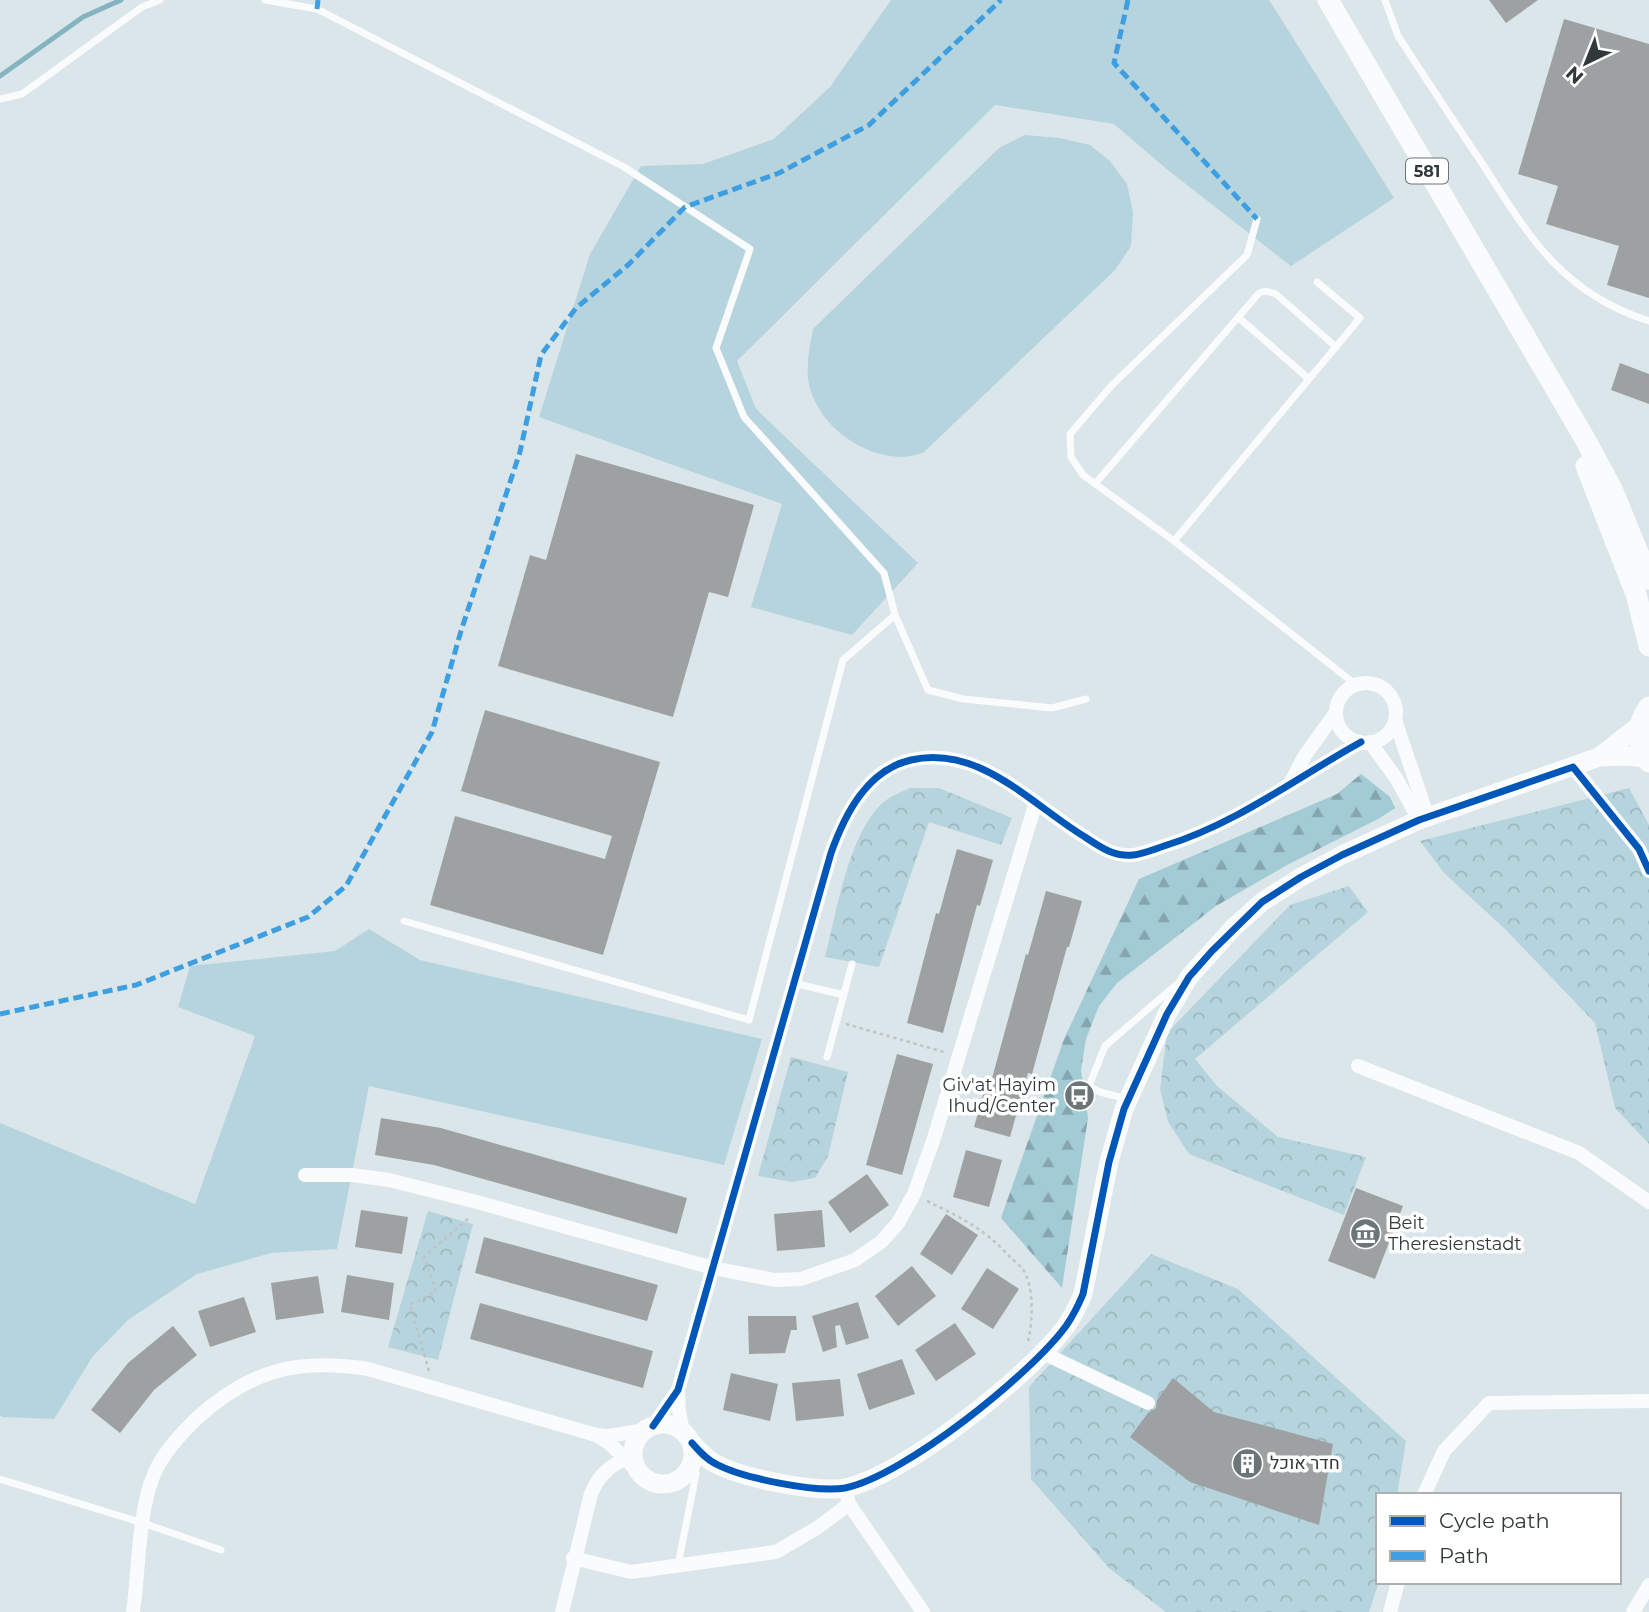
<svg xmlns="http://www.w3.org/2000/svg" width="1649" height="1612" font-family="Montserrat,Heebo,sans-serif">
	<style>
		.grass { fill: #b6d4dd }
		.forest { fill: url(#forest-firs) }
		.park { fill: url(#park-crowns) }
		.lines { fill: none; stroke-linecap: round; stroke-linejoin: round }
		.stream { stroke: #84b4c0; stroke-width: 5 }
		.building { fill: #9ea1a1 }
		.path { stroke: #c1c4c6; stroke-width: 2.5; stroke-dasharray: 3.5 3.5; stroke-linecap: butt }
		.lane { stroke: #fafbfc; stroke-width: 7 }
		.street { stroke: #fafbfc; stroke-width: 14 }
		.secondary { stroke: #fafbfc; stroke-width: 19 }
		.primary { stroke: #fafbfc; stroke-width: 21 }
		.quiet { stroke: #3e9ee2; stroke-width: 5; stroke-dasharray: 10 5; stroke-linecap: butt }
		.cycleway-casing { stroke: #fff; stroke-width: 11 }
		.cycleway { stroke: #0057b8; stroke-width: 7 }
		.labels { text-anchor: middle; stroke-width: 7; stroke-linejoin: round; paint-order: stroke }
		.shield { fill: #fff; stroke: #6f7476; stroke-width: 2 }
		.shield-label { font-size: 16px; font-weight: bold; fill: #31393b }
		.poi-label { font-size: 18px; fill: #31393b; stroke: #fff; text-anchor: start }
	</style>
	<defs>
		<pattern id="forest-firs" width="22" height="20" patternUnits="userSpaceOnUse" patternTransform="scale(1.75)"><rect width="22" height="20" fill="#a3cbd6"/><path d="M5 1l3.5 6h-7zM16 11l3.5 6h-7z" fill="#85a6af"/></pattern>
		<pattern id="park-crowns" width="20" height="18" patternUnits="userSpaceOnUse" patternTransform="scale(1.75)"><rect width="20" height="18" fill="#b6d4dd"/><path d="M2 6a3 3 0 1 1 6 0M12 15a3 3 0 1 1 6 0" fill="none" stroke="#9db7bf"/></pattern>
	</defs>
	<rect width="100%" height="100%" fill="#dbe6ea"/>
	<!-- grass -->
	<path class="grass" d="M891,0H1269L1394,198L1291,266L1169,171L1114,124L995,105L737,361L756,409L918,563L852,635L751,607L782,504L539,417L590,254L641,166L703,164L774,139L830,87Z
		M1025,135L1060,138L1090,145L1110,161L1127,184L1133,212L1131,246L1115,270L923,453C917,454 909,457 902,457C862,456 822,428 810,389C805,370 809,349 813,329L999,148Z
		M369,929L420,960L762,1039L724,1165L369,1086L337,1249L271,1253L197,1274L128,1320L93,1356L54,1419L2,1417L0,1415V1123L195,1204L255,1036L178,1007L190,966L335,951Z"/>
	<!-- forest -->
	<path class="forest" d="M1361,774L1390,797L1395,808L1380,818L1289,864L1216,906L1117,983L1099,1006L1086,1039L1081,1070L1088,1118L1062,1288L1001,1218L1064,1039L1139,879L1337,794Z"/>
	<!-- park -->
	<path class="park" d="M910,788H939L1012,818L1001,845L929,822L879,967L825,957C837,912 849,830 885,801C892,795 902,792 910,788Z
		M1629,788L1649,825V1144L1615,1108L1595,1023L1505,929L1444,873L1420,841Z
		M1349,886L1368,912L1195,1059L1217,1086L1278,1137L1366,1157L1344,1215L1189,1154L1168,1122L1160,1089L1167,1033L1290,905Z
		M791,1057L848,1072L828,1156L815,1178L792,1182L758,1176Z
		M428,1211L473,1224L438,1360L388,1347Z
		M1151,1254L1238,1289L1406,1441L1397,1495H1378L1379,1582L1369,1612H1166L1109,1568L1031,1479L1029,1387Z"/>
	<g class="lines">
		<!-- stream -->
		<path class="stream" d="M0,76L83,17L121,0"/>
	</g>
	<!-- building -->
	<path class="building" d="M1489,0H1538L1506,23Z
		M1564,19L1649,44V298L1607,285L1619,246L1546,224L1558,186L1518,174Z
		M1620,363L1649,374V404L1611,390Z
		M576,454L754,505L728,597L709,592L673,717L498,666L530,555L546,560Z
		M485,710L660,762L603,955L430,905L455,816L605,859L612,836L461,791Z
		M957,849L993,860L980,906L977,905L943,1033L907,1023L936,913L939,914Z
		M1046,891L1082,901L1069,947H1067L1032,1074L1028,1073L1010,1137L974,1127L987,1081L991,1082L1026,954L1028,955Z
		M897,1054L933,1064L902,1175L866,1165Z
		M381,1118L441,1128L687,1198L677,1234L434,1165L375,1155Z
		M966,1150L1002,1160L989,1207L953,1197Z
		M867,1174L889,1205L850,1233L828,1202Z
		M1356,1188L1403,1206L1375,1279L1328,1261Z
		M361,1210L408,1217L402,1254L355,1247Z
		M822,1210L825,1247L777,1251L774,1214Z
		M946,1214L978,1235L952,1275L920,1254Z
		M484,1237L658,1285L647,1321L475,1273Z
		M912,1266L936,1296L898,1326L875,1296Z
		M987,1268L1019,1289L993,1329L961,1309Z
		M347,1275L394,1283L389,1320L341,1312Z
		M318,1276L324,1313L276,1320L271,1283Z
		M244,1297L256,1332L210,1347L198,1311Z
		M858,1302L869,1338L846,1345L840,1325L835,1326L837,1347L823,1352L812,1316Z
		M480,1303L653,1351L643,1388L470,1339Z
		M748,1316H796L797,1330H791L785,1353L749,1354Z
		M955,1323L976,1354L936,1381L915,1350Z
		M173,1326L197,1355L154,1390L120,1433L91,1410L128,1363Z
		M902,1359L915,1394L869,1410L857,1374Z
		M731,1373L778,1384L770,1421L723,1410Z
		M1173,1378L1214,1412L1333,1444L1319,1525L1190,1482L1130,1437L1148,1413L1156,1408L1157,1400Z
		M840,1379L844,1416L796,1421L792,1383Z"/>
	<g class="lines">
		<!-- path -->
		<path class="path" d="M846,1024L944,1052
			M927,1201C958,1216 985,1229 1008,1255C1013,1260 1020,1265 1024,1271C1034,1288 1033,1322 1028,1341
			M429,1371L410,1305L436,1291L424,1257L470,1217"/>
		<!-- lane -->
		<path class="lane" d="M265,0L317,9L624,167L750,249L716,348L744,417L884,573L895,615L928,690L963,699L1052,708L1086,699
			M1385,0L1398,36C1425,77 1452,119 1480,160C1527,233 1560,293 1649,321
			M0,99L22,94L142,7L160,0
			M1257,219L1247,255L1112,385L1070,434L1071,457L1083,475L1174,541L1355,684
			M1238,317L1309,379
			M1095,484L1259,293L1266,291L1276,294L1336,347
			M1174,541L1360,318L1317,282
			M404,921L749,1020L843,660L895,615
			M793,983L844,995
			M827,1057L852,964
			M1127,1099L1100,1092L1089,1086L1105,1046L1176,985
			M0,1479L143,1523L221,1550
			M678,1565L696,1474"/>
		<!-- street -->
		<path class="street" d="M1336 713a30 30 0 1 1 60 0a30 30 0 1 1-60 0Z
			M1395,720L1428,818
			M1370,742L1396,778L1419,820
			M1573,767L1639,849L1649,871
			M1290,784L1304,757L1336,712
			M1358,1066L1579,1153L1649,1202
			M305,1175H352L389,1180L477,1202L713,1268L775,1280L801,1279L855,1260L881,1242L898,1223L914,1194L934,1138L1036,802
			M1043,1353L1148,1403
			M678,1391L679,1411L683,1432
			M653,1426L678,1390L831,853C845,814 867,770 911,760C979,744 1032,805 1085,837C1100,847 1114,857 1133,855C1143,854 1155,849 1164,846C1236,824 1296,778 1361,742
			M597,1436L609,1443L638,1471
			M1424,1495L1444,1451L1489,1403L1649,1401
			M847,1496L849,1504L923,1612
			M573,1558L631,1572L776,1552L817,1528L849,1504
			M133,1612C139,1571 138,1512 154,1474C163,1453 180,1435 196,1419C250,1370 297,1358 368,1369L596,1435L608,1436L645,1430
			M562,1612L591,1494C598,1477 608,1466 626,1459
			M1390,1612L1398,1582
			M1633,1612L1649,1585"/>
		<!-- secondary -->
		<path class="secondary" d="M1599,757L1625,756L1646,758
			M633 1454a30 30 0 1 1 60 0a30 30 0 1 1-60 0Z
			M692,1443C699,1451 706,1459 716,1464C742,1478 816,1493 845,1488C904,1476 1030,1375 1066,1326C1073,1316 1078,1306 1083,1294L1109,1162L1124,1109L1167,1014L1189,977L1234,927L1262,902L1301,877L1342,855L1419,820L1599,757L1640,725"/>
		<!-- primary -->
		<path class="primary" d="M1328,0L1585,439L1612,489L1649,579
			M1586,466L1636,594L1649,646
			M1649,707C1636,725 1636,744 1649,762"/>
		<!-- quiet -->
		<path class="quiet" d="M1128,0L1114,63L1257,219
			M317,9L318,0
			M0,1014L136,985L308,917L346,886L432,732L461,631L520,452L541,355L576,308L628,265L685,207L779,173L869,125L1001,0"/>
		<defs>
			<path id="cycleway" d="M653,1426L678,1390L831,853C845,814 867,770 911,760C979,744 1032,805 1085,837C1100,847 1114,857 1133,855C1143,854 1155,849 1164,846C1236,824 1296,778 1361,742
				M692,1443C699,1451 706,1459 716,1464C742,1478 816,1493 845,1488C904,1476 1030,1375 1066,1326C1073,1316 1078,1306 1083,1294L1109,1162L1124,1109L1167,1014L1189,977L1212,951L1262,902L1301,877L1342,855L1419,820L1573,767L1639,849L1649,871"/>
		</defs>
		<!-- cycleway casing -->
		<use href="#cycleway" class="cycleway-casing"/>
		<!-- cycleway -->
		<use href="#cycleway" class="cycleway"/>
	</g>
	<!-- icons -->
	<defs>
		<symbol id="bus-disc" viewBox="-11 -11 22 22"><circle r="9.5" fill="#6c7678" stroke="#fff"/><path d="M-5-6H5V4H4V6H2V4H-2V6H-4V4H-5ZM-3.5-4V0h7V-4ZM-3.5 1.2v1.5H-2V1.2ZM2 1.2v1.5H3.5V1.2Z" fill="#fff"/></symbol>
		<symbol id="museum-disc" viewBox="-11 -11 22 22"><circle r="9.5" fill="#6c7678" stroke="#fff"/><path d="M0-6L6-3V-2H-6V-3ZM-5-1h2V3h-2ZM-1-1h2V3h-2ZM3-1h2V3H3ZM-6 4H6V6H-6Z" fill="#fff"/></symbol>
		<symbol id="building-disc" viewBox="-11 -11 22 22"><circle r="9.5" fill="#6c7678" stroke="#fff"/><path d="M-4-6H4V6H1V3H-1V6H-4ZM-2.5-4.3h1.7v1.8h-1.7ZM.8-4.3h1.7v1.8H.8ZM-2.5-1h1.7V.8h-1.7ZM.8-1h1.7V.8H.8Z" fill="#fff"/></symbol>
	</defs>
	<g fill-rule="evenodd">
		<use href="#bus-disc" x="1062" y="1078" width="35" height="35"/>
		<use href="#museum-disc" x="1348" y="1216" width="35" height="35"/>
		<use href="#building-disc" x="1230" y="1446" width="35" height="35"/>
	</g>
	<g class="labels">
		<!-- shield labels -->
		<rect class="shield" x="1406" y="158.5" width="42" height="25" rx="5"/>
		<g class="shield-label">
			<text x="1427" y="177">581</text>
		</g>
		<!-- poi labels -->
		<g class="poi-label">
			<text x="1056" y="1091" text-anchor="end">Giv'at Hayim<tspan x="1056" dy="21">Ihud/Center</tspan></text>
			<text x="1388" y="1229">Beit<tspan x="1388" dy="21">Theresienstadt</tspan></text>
			<text x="1270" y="1469">חדר אוכל</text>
		</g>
	</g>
	<!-- legend -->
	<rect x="1376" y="1493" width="245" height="91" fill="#ffffff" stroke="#adb0b1" stroke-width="2"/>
	<rect x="1390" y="1516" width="35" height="10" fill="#0057b8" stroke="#adb0b1" stroke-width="2"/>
	<text x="1439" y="1528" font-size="21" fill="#31393b">Cycle path</text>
	<rect x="1390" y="1551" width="35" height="10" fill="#3e9ee2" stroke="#adb0b1" stroke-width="2"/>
	<text x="1439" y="1563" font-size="21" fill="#31393b">Path</text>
	<!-- north arrow -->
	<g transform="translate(1586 63) rotate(223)" stroke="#ffffff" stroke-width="5" paint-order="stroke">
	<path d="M0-5L12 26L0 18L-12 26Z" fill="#31393b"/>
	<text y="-10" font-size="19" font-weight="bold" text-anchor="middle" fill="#31393b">N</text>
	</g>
</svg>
